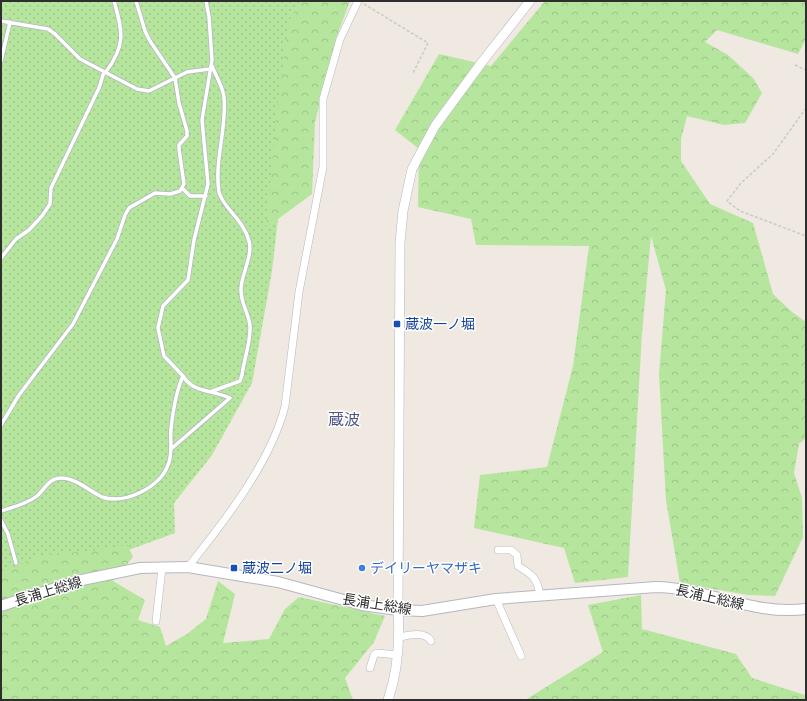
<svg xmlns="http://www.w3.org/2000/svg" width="807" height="701" font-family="Raleway,'Noto Sans JP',sans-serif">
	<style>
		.green { fill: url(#green-dots) }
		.forest { fill: url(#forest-crowns) }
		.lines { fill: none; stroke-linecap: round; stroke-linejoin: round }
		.stream { stroke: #75cff0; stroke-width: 2 }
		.service-casing { stroke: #b4b7c1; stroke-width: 5 }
		.minor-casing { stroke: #b4b7c1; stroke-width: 8 }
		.tertiary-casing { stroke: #b4b7c1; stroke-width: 10 }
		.secondary-casing { stroke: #b4b7c1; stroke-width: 12 }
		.path { stroke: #c9c9c9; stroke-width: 1.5; stroke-dasharray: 3 2; stroke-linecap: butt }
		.service { stroke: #fff; stroke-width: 3.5 }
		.minor { stroke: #fff; stroke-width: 7 }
		.tertiary { stroke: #fff; stroke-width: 9 }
		.secondary { stroke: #fff; stroke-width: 10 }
		.transit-dot { fill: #1a4fb4; stroke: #fff; stroke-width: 1.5 }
		.shop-dot { fill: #3f7fe0; stroke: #fff; stroke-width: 1.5 }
		.labels { text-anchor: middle; stroke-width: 3; stroke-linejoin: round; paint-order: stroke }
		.transit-label { font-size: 14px; fill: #164399; stroke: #fff; text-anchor: start }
		.shop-label { font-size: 14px; fill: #366cbe; stroke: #fff; text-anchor: start }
		.street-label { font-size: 14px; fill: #2e2e2e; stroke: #fff }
		.quarter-label { font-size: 16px; fill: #4d5680; stroke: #fff }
	</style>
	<defs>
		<pattern id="green-dots" width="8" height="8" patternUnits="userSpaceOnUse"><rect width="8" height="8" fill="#b6e59e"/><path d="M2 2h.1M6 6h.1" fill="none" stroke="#9dc588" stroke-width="1.8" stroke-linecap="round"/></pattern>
		<pattern id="forest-crowns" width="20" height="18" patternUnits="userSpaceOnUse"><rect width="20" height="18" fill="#b6e59e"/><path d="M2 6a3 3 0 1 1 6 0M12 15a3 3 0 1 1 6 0" fill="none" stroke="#9dc588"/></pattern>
	</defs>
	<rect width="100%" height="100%" fill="#efe9e1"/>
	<!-- green -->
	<path class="green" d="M1,1H321L282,184L272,271L252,383L212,455L174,503L175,533L93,563L1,588Z"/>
	<!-- forest -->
	<path class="forest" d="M302,1H350L338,33L315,122L312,194L266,228L278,101L289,20Z
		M545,1H806V39L798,54L717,30L705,42L728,55L753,78L762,93L745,123L724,125L687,116L681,139V161L710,204L753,223L773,294L792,312L806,322V438L799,444L794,473L802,498L803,537L775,596L748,595L680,583L666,500L659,374L666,290L651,236L642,333L628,577L575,583L564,548L474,528L480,475L547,467L573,366L589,246L476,245L471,219L418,207L419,149L395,130L439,54L491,66Z
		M127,544L133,557L113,581L145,600L138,620L160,627L166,646L187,634L206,619L218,581L235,594L223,643L269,639L285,609L299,597L385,616L374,642L345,678L353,700H1V572L43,555L100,550Z
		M641,595L642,629L736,654L752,678L805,695L806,700H525L603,652L588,605Z"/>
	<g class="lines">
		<!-- stream -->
		<path class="stream" d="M1,7V27"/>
		<defs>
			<path id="service" d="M1,21L48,29L55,34L80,59L137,89L149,91L187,72L210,69
				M1,61L10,22
				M105,73C126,46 123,32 114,1
				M182,188L190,196H206
				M1,258L16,239L29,230L42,216L50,204L51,188L99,88L104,72
				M210,392L240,381L242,375C244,359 251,341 250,326C249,313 240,303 241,288C242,273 253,255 249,241C244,220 222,207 219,192C214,161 227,129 224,97C223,87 216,76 212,66
				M1,425L19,395L73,324L117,239L125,215L129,208L155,193L170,194L180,191L184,184L179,149V145L187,136V131L179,103L175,78L150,41L145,31L136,1
				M171,449L230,398C213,390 193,393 183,376
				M1,511C13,507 27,504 37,496C45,489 49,478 61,478C76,478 89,491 102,497C125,505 160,487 168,465C173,453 170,441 171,429C173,411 176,391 183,376L164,356L158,328L163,306L188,280L194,240L208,184L202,120L212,60L209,17L206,1
				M1,520L8,534L16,563"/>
			<path id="minor" d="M498,550H511L517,555L518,566C533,575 537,578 540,595
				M188,567C224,522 271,462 285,406L299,292L323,167V99L340,39L358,1
				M496,599L521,656
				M156,621L162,568
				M400,637C409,635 425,631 431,641
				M370,668L374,655L377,653L397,655"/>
			<path id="tertiary" d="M388,700C398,671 400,641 398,610L400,243L403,211L412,169L435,126L482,62L530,1"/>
			<path id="secondary" d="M1,606L77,581L140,568L188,567L278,582L362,605L398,610L422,611L496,599L656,587C708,588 753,616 806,609"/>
		</defs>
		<!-- service casing -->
		<use href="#service" class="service-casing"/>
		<!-- minor casing -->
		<use href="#minor" class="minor-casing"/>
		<!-- tertiary casing -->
		<use href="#tertiary" class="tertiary-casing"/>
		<!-- secondary casing -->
		<use href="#secondary" class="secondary-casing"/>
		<!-- path -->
		<path class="path" d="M364,4L428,43L413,73
			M795,65L806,70
			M806,108L773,154L741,183L727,201L740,211L806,236"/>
		<!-- service -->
		<use href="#service" class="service"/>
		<!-- minor -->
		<use href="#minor" class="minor"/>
		<!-- tertiary -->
		<use href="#tertiary" class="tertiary"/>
		<!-- secondary -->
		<use href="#secondary" class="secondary"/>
	</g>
	<!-- markers -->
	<g class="transit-dot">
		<rect x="393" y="320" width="8" height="8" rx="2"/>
		<rect x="230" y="564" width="8" height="8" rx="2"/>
	</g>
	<circle class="shop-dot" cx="362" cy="568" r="4"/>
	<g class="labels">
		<!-- transit labels -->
		<g class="transit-label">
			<text x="405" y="329">蔵波一ノ堀</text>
			<text x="242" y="573">蔵波二ノ堀</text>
		</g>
		<!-- shop labels -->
		<g class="shop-label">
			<text x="370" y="573">デイリーヤマザキ</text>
		</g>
		<!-- street labels -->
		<g class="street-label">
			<text transform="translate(48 591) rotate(-17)" y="5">長浦上総線</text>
			<text transform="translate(710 597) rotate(13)" y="5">長浦上総線</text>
			<text transform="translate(377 604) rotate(9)" y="5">長浦上総線</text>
		</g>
		<!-- quarter labels -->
		<g class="quarter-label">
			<text x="344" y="425">蔵波</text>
		</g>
	</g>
	<!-- border -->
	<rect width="807" height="701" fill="none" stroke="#2e2e2e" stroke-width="4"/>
</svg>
